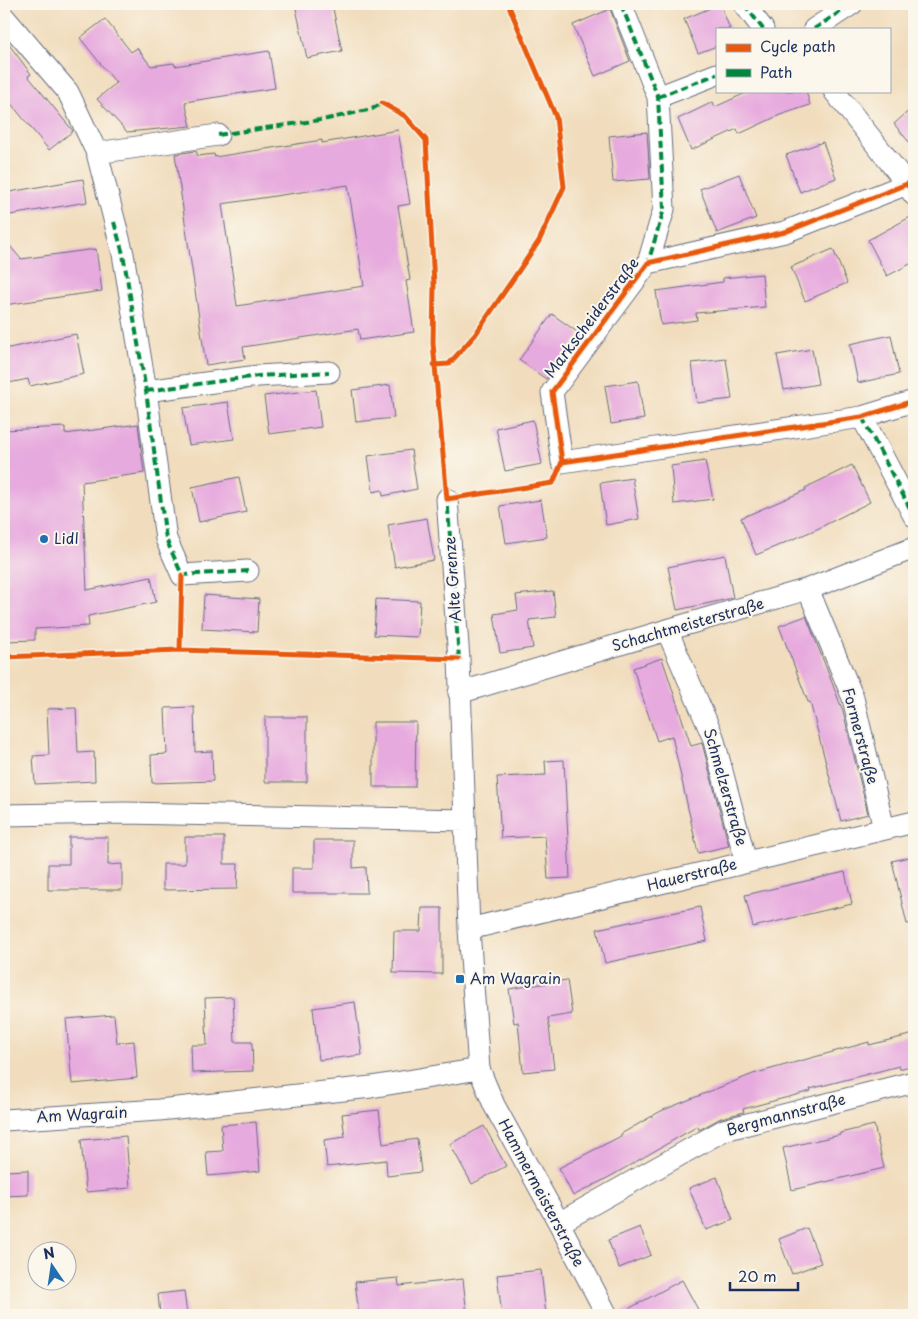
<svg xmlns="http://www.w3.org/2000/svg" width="918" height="1319" font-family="'Playpen Sans',sans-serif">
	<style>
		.building { fill: #e7aade; fill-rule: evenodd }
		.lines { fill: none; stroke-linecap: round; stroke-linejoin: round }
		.street-casing { stroke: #666c7f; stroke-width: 23 }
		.street { stroke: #fff; stroke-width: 21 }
		.quiet { stroke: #00873e; stroke-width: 4; stroke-dasharray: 8 4; stroke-linecap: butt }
		.cycleway-casing { stroke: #fbf7ec; stroke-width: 8 }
		.cycleway { stroke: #e8590c; stroke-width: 5 }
		.poi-dot { fill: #1f6fb2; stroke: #fbf7ec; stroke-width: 2 }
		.labels { text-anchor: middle; stroke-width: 4; stroke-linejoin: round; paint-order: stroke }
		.street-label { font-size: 15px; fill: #1b2f5e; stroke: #fbf7ec }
		.poi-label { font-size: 15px; fill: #1b2f5e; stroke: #fbf7ec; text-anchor: start }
	</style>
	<rect width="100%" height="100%" fill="#fbf7ec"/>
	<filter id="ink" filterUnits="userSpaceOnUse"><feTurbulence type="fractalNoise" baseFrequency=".02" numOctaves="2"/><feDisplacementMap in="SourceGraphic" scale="10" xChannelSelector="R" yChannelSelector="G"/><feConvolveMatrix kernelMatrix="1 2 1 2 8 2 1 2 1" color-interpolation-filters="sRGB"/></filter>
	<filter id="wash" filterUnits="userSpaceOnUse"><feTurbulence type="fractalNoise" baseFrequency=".0096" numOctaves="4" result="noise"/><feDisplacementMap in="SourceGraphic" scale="20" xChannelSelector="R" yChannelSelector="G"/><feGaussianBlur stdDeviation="1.12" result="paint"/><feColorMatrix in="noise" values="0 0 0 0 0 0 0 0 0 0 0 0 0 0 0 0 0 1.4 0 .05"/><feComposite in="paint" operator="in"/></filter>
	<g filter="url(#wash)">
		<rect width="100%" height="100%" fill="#f1ddbd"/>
		<g id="blocks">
			<!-- building -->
			<path class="building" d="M295,4H332L342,51L307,58Z
				M720,4L730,29H717V46L698,53L684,19Z
				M610,9L630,61L595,76L573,25Z
				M105,19L131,52L137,48L151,66L174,63L175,66L269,51L275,88L185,102L191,126L127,132L97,99L116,83L80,38Z
				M4,38L31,74L28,76L73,131L49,150L4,95Z
				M750,91H806L810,105L780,115L739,134L737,129L691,150L678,119L713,102L715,107Z
				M914,106V148L894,124Z
				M398,130L410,204L398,206L410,280L406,281L414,332L360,340L358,329L243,347L245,359L206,365L175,154L196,151L198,156L214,154L215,157L322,140V143ZM348,185L364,286L237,306L222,204Z
				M647,132L650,179L613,182L609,136Z
				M823,142L836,178L800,192L786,155Z
				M739,174L756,218L717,233L700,189Z
				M83,179L87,202L4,216V193Z
				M914,215V262L887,276L868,240Z
				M4,239L21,259L96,249L102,291L4,305Z
				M833,249L847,283L805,301L791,267Z
				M762,274L765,307L696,313L697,320L661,325L656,291L723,282V278Z
				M552,314L580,334L546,379L519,360Z
				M76,334L84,374L30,386L28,379L4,384V349Z
				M891,335L899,374L858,383L850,344Z
				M812,349L818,384L784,390L777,355Z
				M726,359L732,399L697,403L692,363Z
				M638,381L644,419L611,424L605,386Z
				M390,385L394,418L356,422L352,390Z
				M316,390L321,427L269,434L264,396Z
				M228,402L234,439L189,445L183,408Z
				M533,420L542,464L505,471L496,428Z
				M138,424L144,473L82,482L87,590L151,577L156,602L88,616L89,626L35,629V640L4,641V430L65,427V434Z
				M411,450L417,489L383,496L382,490L373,492L368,456Z
				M705,461L713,499L674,504L671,466Z
				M852,465L870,502L817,529L756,555L741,518L806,490L805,488Z
				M239,477L246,512L199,522L192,487Z
				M632,478L639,519L606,525L600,483Z
				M541,500L547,537L506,543L500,506Z
				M427,518L434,560L395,567L388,525Z
				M725,555L733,598L677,610L668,567Z
				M553,591L556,617L529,620L533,648L500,653L494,614L518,610L516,595Z
				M204,595L259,599L257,632L202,629Z
				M376,599L420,601L418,637L374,635Z
				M806,616L843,711L868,814L841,821L810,702H808L779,626Z
				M662,658L691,746L702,743L729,846L698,853L672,736L657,741L633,668Z
				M194,707L195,752L212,751L213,781L152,783L151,755L167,754L165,708Z
				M76,708L78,753L94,752L95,781L35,784L33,756L49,755L47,709Z
				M265,717H307V782H265Z
				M373,722H416L415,787H373Z
				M564,760L570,878L548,879L545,836L501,838L497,777L546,775L545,761Z
				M69,837H108V865L122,864V890H48V864H69Z
				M185,837H224V864H238L237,889L163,890V864H185Z
				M314,840H353V868L366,867L367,893H292V868H314Z
				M914,856V923L907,924L892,861Z
				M845,872L852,904L753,927L745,895Z
				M700,907L707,941L605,963L597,929Z
				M422,908H442V974L393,973L394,931H421Z
				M567,980L572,1014L548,1018L554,1069L523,1072L518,1022L514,1023L509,989Z
				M233,997L235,1042H252L253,1071L192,1073L191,1045H207L205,998Z
				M355,1002L362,1055L319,1060L313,1008Z
				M114,1015L117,1043L134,1041L137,1078L72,1084L66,1019Z
				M914,1034V1065L899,1069V1066L810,1089L811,1091L743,1109L744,1112L721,1118L699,1130L698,1126L611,1176L573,1196L559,1168L621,1136V1134L661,1111L753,1074L869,1042V1045Z
				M379,1110L383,1144L417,1139L421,1172L387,1176L386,1160L327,1167L324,1140L345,1137L342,1114Z
				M256,1122L260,1171L208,1176L206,1152L223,1151L221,1125Z
				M874,1125L884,1168L792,1190L783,1148L840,1135V1133Z
				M484,1126L506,1166L472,1184L450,1144Z
				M126,1136L130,1188L86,1192L81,1140Z
				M28,1170V1195L4,1196V1171Z
				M717,1177L733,1220L706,1230L689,1188Z
				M640,1227L651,1255L619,1268L608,1240Z
				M807,1228L821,1263L792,1274L779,1239Z
				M541,1270L546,1315H502L497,1275Z
				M398,1278L399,1286L463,1279L467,1315H359L355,1282Z
				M682,1280L701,1315H619V1314Z
				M184,1291L187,1315H160L158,1294Z"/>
		</g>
	</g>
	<g filter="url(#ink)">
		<use href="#blocks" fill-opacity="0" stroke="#666c7f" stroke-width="1"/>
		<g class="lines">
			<defs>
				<path id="street" d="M621,4L658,97L664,209L648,263
					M744,4L763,29
					M4,17L68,92L97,153L123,254L146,391L166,539L182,575L248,571
					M814,29L852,4
					M834,91L907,184
					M658,97L717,74
					M97,153L218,135
					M914,195L907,184L785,232L648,263L552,392L562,462L862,417L914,401
					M146,391L258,376L329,372
					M862,417L914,516
					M447,499L459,659L469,929L479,1069L494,1105L559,1223L607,1315
					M808,589L853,698L884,829
					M667,630L713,737L746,862
					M459,693L667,630L808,589L914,548
					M4,815L124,813L465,820
					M469,929L914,822
					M4,1120L159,1110L371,1087L479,1069
					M559,1223L724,1130L914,1082"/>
			</defs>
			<!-- street casing -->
			<use href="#street" class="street-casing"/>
			<!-- street -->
			<use href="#street" class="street"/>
			<!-- quiet -->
			<path class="quiet" d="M621,4L658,97L664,209L648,263
				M744,4L763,29
				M814,29L852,4
				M658,97L717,74
				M218,135L327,119L372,109L382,103L386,105
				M114,222L123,254L146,391L166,539L182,575L248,571
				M146,391L258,376L329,372
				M862,417L914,516
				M447,495L459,659H456
				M911,550L914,548"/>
			<defs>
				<path id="cycleway" d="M382,103L405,116L426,140L434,284L433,343L447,499L553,483L562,462
					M914,195L907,184L785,232L648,263L552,392L562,462L862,417L914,401
					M434,365L449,364L475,335L539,241L564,187L556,117L508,4
					M180,650L182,575
					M4,657L180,650L459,659"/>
			</defs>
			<!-- cycleway casing -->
			<use href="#cycleway" class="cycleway-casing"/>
			<!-- cycleway -->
			<use href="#cycleway" class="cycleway"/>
		</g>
	</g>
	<!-- markers -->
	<g class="poi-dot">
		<circle cx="44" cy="539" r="5"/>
		<rect x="455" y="974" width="10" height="10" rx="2.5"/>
	</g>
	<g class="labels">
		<!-- street labels -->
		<g class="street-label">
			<text transform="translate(592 318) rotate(-53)" y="5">Markscheiderstraße</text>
			<text transform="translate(453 579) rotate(-94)" y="5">Alte Grenze</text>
			<text transform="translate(688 625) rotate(-16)" y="5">Schachtmeisterstraße</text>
			<text transform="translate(860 736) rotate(75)" y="5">Formerstraße</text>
			<text transform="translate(725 787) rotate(74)" y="5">Schmelzerstraße</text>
			<text transform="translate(692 875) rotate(-14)" y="5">Hauerstraße</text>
			<text transform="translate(82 1115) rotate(-3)" y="5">Am Wagrain</text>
			<text transform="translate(786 1115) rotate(-15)" y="5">Bergmannstraße</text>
			<text transform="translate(541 1193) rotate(62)" y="5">Hammermeisterstraße</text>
		</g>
		<!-- poi labels -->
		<g class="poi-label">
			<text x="54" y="544">Lidl</text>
			<text x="470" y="984">Am Wagrain</text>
		</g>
	</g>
	<!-- margin -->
	<rect width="918" height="1319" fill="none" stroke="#fbf7ec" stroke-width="20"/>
	<!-- legend -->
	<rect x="716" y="28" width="175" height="65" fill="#fbf7ec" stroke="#a1a7b3"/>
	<rect x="726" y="44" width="25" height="8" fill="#e8590c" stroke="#a1a7b3"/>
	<text x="760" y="52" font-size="15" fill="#1b2f5e">Cycle path</text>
	<rect x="726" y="69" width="25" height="8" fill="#00873e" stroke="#a1a7b3"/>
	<text x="760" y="78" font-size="15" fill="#1b2f5e">Path</text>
	<!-- north arrow -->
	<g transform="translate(52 1266) rotate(347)"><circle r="24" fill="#fbf7ec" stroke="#a1a7b3"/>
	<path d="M0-4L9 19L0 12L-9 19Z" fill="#1f6fb2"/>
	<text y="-8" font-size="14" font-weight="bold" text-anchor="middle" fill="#1b2f5e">N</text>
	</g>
	<!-- scale -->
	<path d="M730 1282v8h68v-8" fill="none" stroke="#1b2f5e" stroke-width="2.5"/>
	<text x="738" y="1282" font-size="15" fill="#1b2f5e" stroke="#fbf7ec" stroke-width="4" paint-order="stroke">20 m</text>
</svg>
